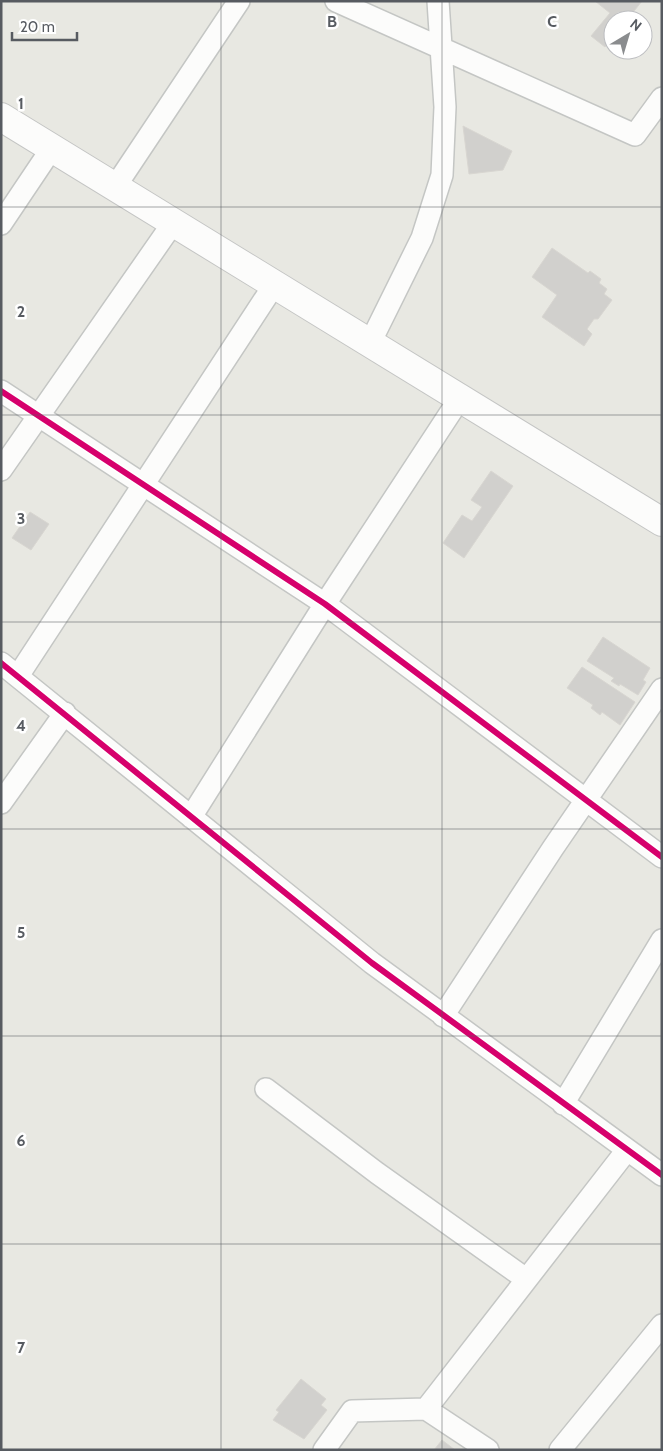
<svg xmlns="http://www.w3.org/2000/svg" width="663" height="1451" font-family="Cabin,sans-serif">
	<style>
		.building { fill: #d1d0cd; stroke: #d8d6d1 }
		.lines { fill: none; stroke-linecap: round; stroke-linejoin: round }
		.street-casing { stroke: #c4c6c4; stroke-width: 24 }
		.secondary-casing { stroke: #c4c5c4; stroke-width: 30 }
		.street { stroke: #fcfcfb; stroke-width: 21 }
		.secondary { stroke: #fcfcfb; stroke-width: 28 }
		.cycleway-casing { stroke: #fff; stroke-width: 9 }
		.cycleway { stroke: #d6006c; stroke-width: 6 }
		.grid { fill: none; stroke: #575b61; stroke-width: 1; stroke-opacity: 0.55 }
		.grid-label { font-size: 16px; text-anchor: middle; font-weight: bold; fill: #575b61; stroke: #fff; stroke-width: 5; stroke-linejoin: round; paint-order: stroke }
	</style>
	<rect width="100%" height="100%" fill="#e8e8e2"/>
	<!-- building -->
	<path class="building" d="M595,1H642L627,20H613V37L605,47L591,36L610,13Z
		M463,126L512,151L503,170L469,174Z
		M552,248L588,273L590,271L601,279L599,283L607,289L604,294L612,300L598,319H594L587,329L592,334L584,346L542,317L557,295L532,277Z
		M491,471L513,486L464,558L443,543L462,515L472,521L482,507L471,500Z
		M30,512L49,524L31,550L12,538Z
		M603,637L650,668L643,680L646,682L638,695L620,684L619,686L611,681L614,678L587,661Z
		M582,667L635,702L620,725L602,712L600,715L591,708L593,705L567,688Z
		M301,1379L326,1399L321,1405L327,1410L304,1439L273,1420L279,1412L276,1410Z
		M442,1440L455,1450H434Z"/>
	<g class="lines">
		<defs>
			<path id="street" d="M336,1L635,135L662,98
				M115,187L239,1
				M1,224L52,148
				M370,343L422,238L442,175L445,107L438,1
				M1,391L325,604L662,857
				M1,470L173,223
				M1,663L372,963L662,1175
				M18,676L274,285
				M1,803L65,713
				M191,817L325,604L460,398
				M443,1016L553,848L662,689
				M266,1089L377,1173L526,1279
				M563,1104L662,940
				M426,1409L627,1150
				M324,1450L352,1411L426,1409L488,1450
				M560,1450L662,1325"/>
			<path id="secondary" d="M1,117L662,522"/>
		</defs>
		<!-- street casing -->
		<use href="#street" class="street-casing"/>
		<!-- secondary casing -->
		<use href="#secondary" class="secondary-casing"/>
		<!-- street -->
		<use href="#street" class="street"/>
		<!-- secondary -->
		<use href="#secondary" class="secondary"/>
		<defs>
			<path id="cycleway" d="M1,391L325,604L662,857
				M1,663L372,963L662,1175"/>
		</defs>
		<!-- cycleway casing -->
		<use href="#cycleway" class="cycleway-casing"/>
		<!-- cycleway -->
		<use href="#cycleway" class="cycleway"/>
	</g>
	<!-- grid -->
	<path class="grid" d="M221,1V1450M442,1V1450M1,207H662M1,415H662M1,622H662M1,829H662M1,1036H662M1,1244H662"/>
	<g class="grid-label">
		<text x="332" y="27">B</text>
		<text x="552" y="27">C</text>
		<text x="21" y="109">1</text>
		<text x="21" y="317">2</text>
		<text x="21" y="524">3</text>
		<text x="21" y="731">4</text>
		<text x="21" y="938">5</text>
		<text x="21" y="1146">6</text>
		<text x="21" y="1353">7</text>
	</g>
	<!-- border -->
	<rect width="663" height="1451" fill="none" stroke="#575b61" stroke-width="5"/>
	<!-- north arrow -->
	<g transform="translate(628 35) rotate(38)"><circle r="24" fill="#ffffff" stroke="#bcbdc0"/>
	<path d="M0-4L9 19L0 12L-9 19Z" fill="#8a8c8e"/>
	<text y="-8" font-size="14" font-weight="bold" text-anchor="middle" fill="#575b61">N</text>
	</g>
	<!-- scale -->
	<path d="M12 32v8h65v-8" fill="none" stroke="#575b61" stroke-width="2.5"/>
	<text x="20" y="32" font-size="15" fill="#575b61" stroke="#ffffff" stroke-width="4" paint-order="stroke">20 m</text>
</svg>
